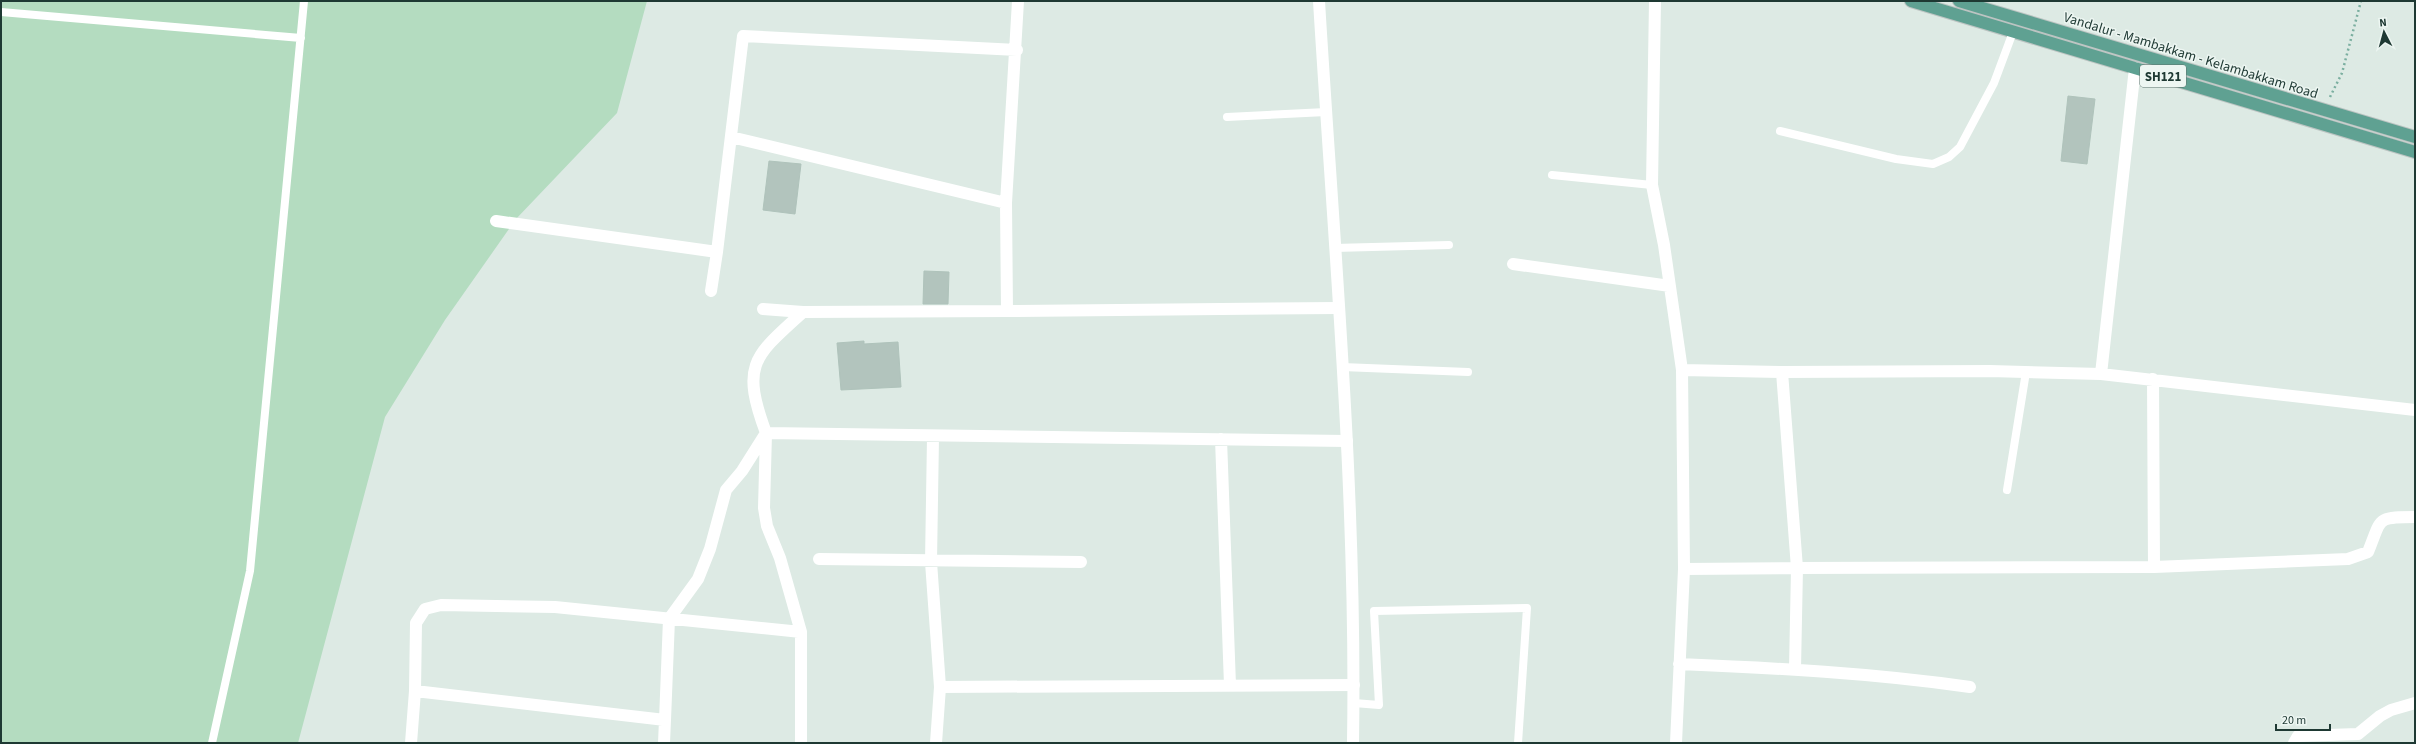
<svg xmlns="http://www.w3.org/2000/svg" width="2416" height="744" font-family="'Source Sans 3',sans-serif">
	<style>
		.green { fill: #b4dcc0 }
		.building { fill: #b2c4bd; stroke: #afc3bb }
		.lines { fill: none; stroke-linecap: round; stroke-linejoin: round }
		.primary-casing { stroke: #bcc4c2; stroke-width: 14 }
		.path { stroke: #7bafa0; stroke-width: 2.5; stroke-dasharray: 2 3; stroke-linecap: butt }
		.service { stroke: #fff; stroke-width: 8 }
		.minor { stroke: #fff; stroke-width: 12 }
		.tertiary { stroke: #fff; stroke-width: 12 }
		.primary { stroke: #5fa192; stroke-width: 12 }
		.labels { text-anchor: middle; stroke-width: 3; stroke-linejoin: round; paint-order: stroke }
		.shield { fill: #edf6f2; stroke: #5c726c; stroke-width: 1 }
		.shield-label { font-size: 13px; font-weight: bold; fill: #1e3933 }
		.street-label { font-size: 14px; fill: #1e3933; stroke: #edf6f2 }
	</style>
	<rect width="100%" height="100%" fill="#ddeae4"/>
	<!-- green -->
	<path class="green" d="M1,1H647L617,113L516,219L445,320L385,417L298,743H1Z"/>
	<!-- building -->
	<path class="building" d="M2068,96L2095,99L2087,164L2061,161Z
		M769,161L801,164L795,214L763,210Z
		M924,271L949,272L948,304H923Z
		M864,341V344L898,342L901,387L841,390L837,343Z"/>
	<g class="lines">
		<defs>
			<path id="primary" d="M1911,1L2415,152
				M1959,1L2415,137"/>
		</defs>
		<!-- primary casing -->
		<use href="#primary" class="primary-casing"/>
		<!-- path -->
		<path class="path" d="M2330,97L2342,73L2361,1"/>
		<!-- service -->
		<path class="service" d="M1,12L301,38
			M1227,117L1326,112
			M1780,131L1896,159L1933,164L1949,157L1960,147L1994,83L2013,32
			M1552,175L1652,185
			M1334,248L1449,245
			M1342,367L1468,372
			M2007,490L2026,372
			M1354,703L1379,705L1374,611L1527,608L1518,743
			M212,743L250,571L304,1"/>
		<!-- minor -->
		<path class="minor" d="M1655,1L1652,185L1664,245L1682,370L1684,569L1676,743
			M731,137L1006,203
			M496,221L717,252L743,36L1017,50
			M1513,264L1670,286
			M711,291L717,252
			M763,309L803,312L1007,311L1006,203L1018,1
			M1007,311L1338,308
			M803,312C753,357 741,365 766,433L1347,441
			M1682,370L1782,372L1990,371L2101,374L2415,410
			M1782,372L1797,568L2154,567L2153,379
			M2101,374L2135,68
			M933,437L931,562L940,687L936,743
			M1221,439L1230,685
			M819,559L1081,562
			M2154,567L2348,559L2368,552C2382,518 2375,517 2415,517
			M1684,569L1797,568L1795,669
			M1679,664C1776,668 1873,673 1970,687
			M940,687L1354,685
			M415,691L416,623L425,609L441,605L555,607L801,632
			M411,743L415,691L665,720L669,619L698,579L710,549L726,490L742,471L766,433L764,508L767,526L780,558L801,632V743
			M664,743L665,720
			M2294,743L2298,736L2358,734L2380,716L2391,710L2415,703"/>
		<!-- tertiary -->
		<path class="tertiary" d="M1319,1C1334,248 1357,496 1353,743"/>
		<!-- primary -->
		<use href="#primary" class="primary"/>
	</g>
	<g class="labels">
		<!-- shield labels -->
		<rect class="shield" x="2140" y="65" width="46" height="22" rx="3"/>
		<g class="shield-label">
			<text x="2163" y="81">SH121</text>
		</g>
		<!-- street labels -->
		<g class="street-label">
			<text transform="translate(2191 55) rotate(17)" y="5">Vandalur - Mambakkam - Kelambakkam Road</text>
		</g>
	</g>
	<!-- border -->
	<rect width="2416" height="744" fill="none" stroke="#1e3933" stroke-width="4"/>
	<!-- north arrow -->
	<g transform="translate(2384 32) rotate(354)" stroke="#edf6f2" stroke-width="3" paint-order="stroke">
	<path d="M0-3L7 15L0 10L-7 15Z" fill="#1e3933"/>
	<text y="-6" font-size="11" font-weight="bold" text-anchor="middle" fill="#1e3933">N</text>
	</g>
	<!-- scale -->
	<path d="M2276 724v6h54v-6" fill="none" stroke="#1e3933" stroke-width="2"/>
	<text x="2282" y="724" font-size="12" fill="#1e3933" stroke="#edf6f2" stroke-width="3" paint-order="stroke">20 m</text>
</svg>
